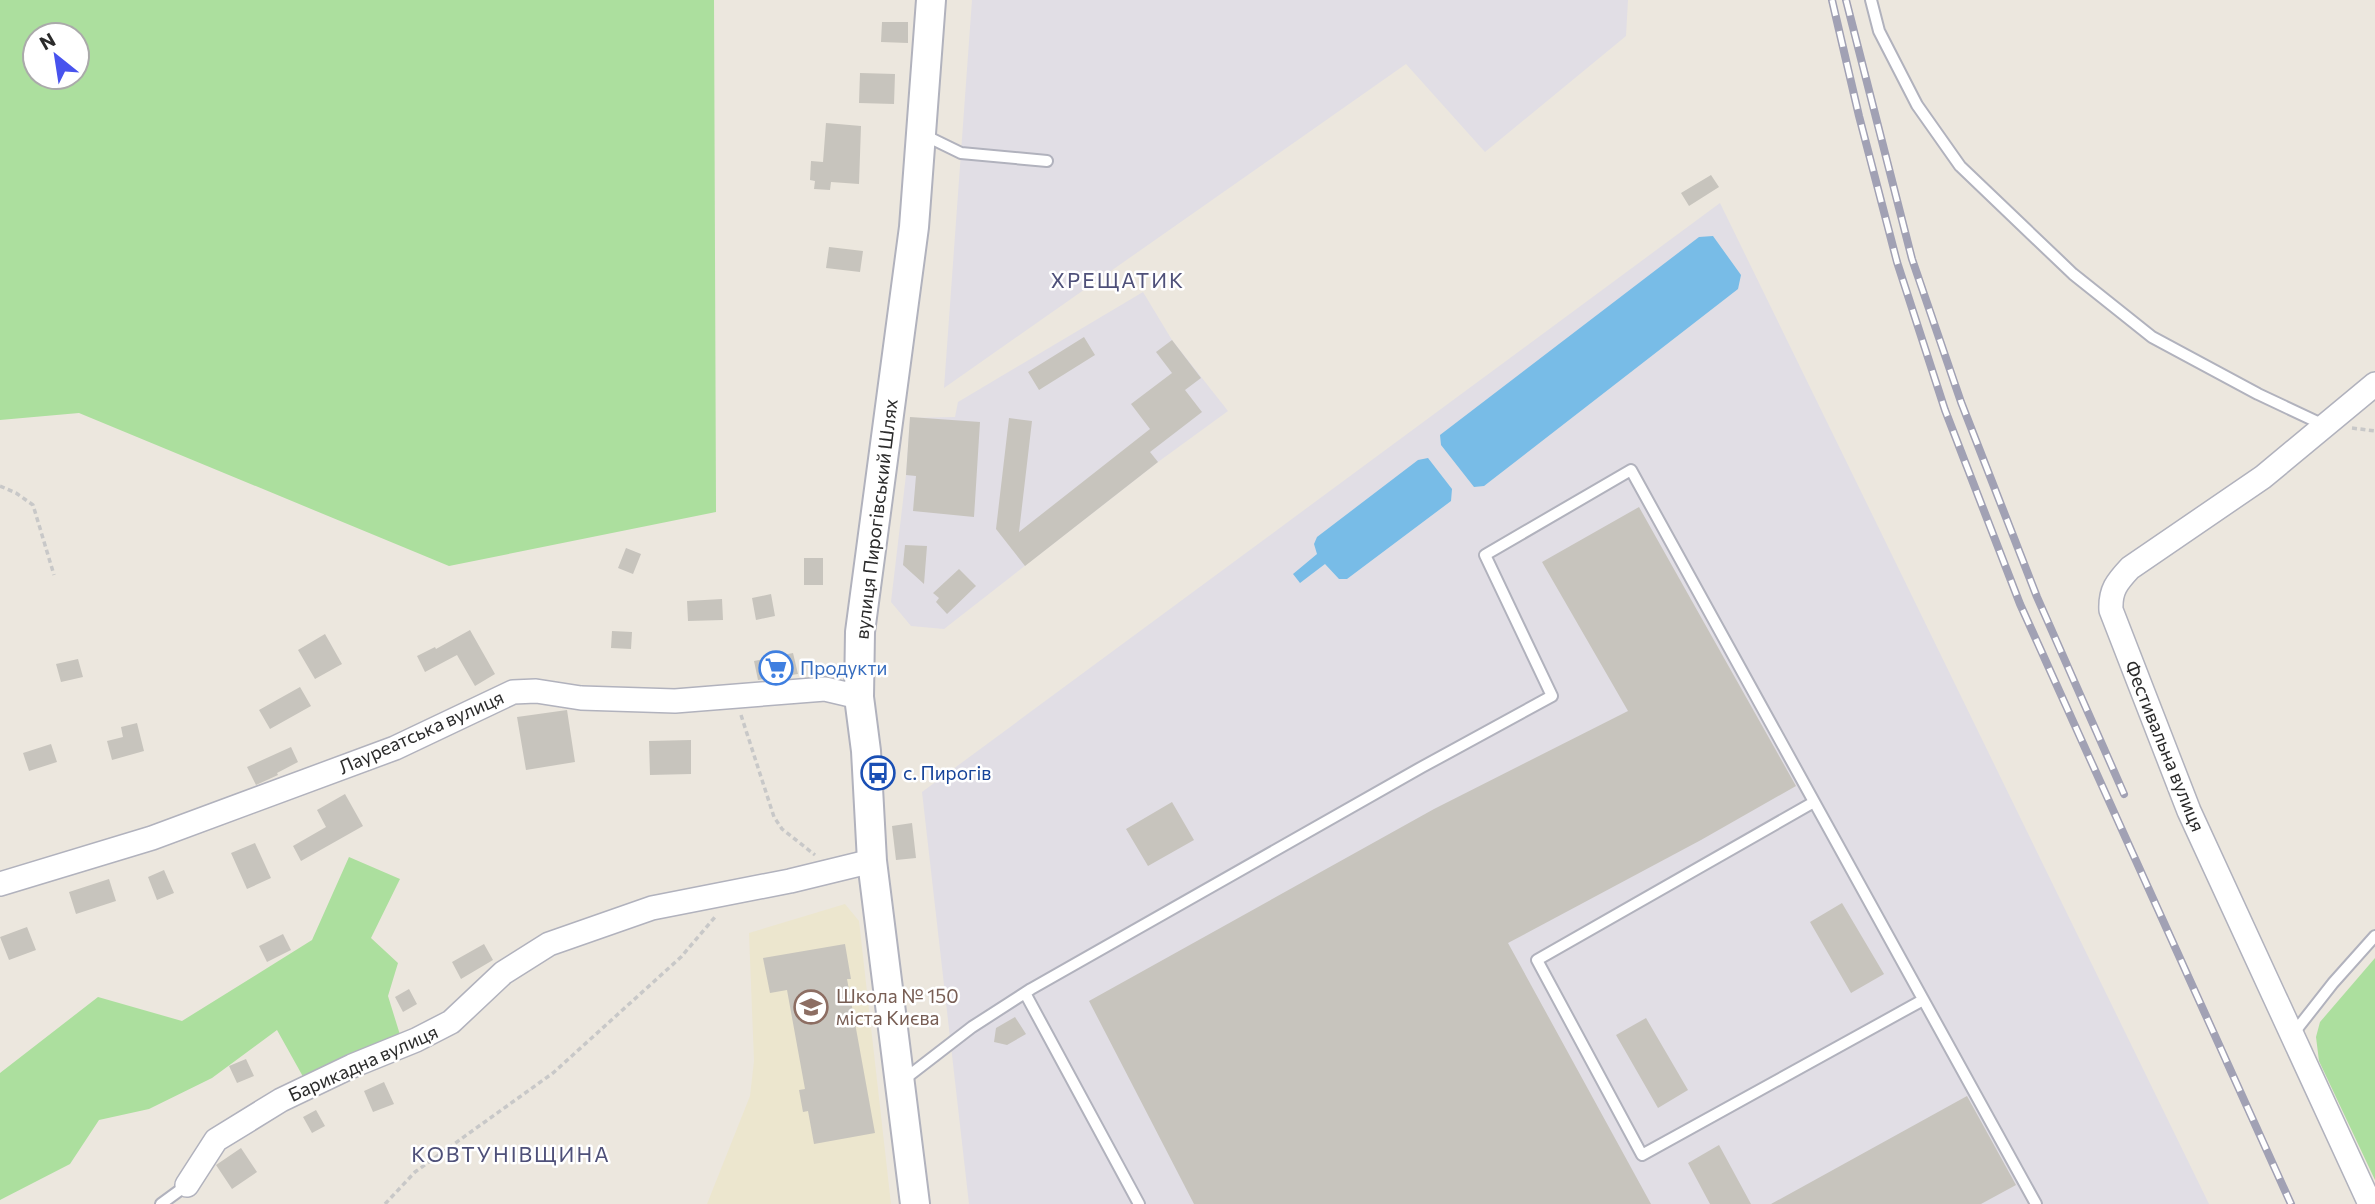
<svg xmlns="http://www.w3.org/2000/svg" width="2375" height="1204" font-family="Commissioner,sans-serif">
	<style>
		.industrial { fill: #e1dee5 }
		.education { fill: #ece6ce }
		.green { fill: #acdf9e; fill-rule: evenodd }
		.water { fill: #78bce7 }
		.building { fill: #c7c4bd }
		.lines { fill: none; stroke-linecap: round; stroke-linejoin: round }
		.service-casing { stroke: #b1b2bd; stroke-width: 14 }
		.minor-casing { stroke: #b1b2bd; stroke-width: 26 }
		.tertiary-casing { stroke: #b1b2bd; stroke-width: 32 }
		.path { stroke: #c8c8c8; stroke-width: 3.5; stroke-dasharray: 5 3.5; stroke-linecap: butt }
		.service { stroke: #fff; stroke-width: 10 }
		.minor { stroke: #fff; stroke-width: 23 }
		.tertiary { stroke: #fff; stroke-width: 28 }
		.rail-casing { stroke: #a1a1b4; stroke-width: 8 }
		.rail { stroke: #fff; stroke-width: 5; stroke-dasharray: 16; stroke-linecap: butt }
		.labels { text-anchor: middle; stroke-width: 5; stroke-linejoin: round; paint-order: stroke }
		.street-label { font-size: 19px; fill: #2b2b2b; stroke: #fff }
		.shop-label { font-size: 19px; fill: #366cbe; stroke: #fff; text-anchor: start }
		.transit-label { font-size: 19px; fill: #164399; stroke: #fff; text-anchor: start }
		.education-label { font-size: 19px; fill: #785e54; stroke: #fff; text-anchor: start }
		.neighbourhood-label { font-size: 21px; letter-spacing: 2px; fill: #4e5079; stroke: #fff }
	</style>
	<rect width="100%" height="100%" fill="#ece7de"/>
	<!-- industrial -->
	<path class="industrial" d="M972,0H1628L1626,36L1485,152L1406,64L944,388Z
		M1720,203L2209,1204H969L922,792Z
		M1143,292L1172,340L1228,411L1158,462L944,629L911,626L891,602L906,475L910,418L955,417L958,402Z"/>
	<!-- education -->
	<path class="education" d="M845,904L859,921L891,1204H707L750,1096L754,1061L749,933Z"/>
	<!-- green -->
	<path class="green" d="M0,0H714L716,512L449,566L79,413L0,420ZM35,35H77V77H35Z
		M349,857L400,879L371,938L398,963L388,996L401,1038L306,1082L277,1030L212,1078L149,1109L99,1120L70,1164L0,1200V1073L98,997L182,1021L312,940Z
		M2375,958V1180L2319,1061L2316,1037L2320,1022Z"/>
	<!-- water -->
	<path class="water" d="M1713,236L1741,275L1738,289L1484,486L1474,487L1441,445L1440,435L1699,237Z
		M1428,458L1452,489L1451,501L1347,579H1339L1325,564L1300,583L1293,574L1317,554L1314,544L1317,537L1418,460Z"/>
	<!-- building -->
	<path class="building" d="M882,22H908V43L881,42Z
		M860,73L895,74L894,104L859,103Z
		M826,123L861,126L859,184L831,182L830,190L814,189L815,181L810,180L811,161L823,162Z
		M1711,175L1719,187L1689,206L1681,193Z
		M829,247L863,251L860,272L826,268Z
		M1084,337L1095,355L1039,390L1028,372Z
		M1172,340L1201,378L1185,390L1202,412L1150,452L1158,462L1025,566L996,529L1009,418L1032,421L1019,532L1150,429L1131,404L1172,373L1156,352Z
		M910,417L980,422L974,517L913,511L916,476L906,475Z
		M1639,507L1796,786L1701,840L1508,943L1651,1204H1194L1089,1001L1434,809L1628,711L1542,562Z
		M905,545L927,546L924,584L903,565Z
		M626,548L641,554L633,574L618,568Z
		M804,558H823V585H804Z
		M959,569L976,586L947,614L936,602L939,598L933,593Z
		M771,594L775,616L756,620L752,598Z
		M722,599L723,620L688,621L687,601Z
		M470,630L495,674L475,686L457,655L425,672L417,656L435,647L436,649Z
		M612,631L632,632L631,649L611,648Z
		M325,634L342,664L315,679L298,650Z
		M793,653L798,674L758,680L754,661Z
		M78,659L83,677L61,682L56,664Z
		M300,687L311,706L270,729L259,710Z
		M567,710L575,762L526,770L517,717Z
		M137,723L144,751L112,760L107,741L123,737L121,727Z
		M691,740V774L650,775L649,741Z
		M51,744L57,762L29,771L23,753Z
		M291,747L298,762L277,773L278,775L256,785L247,767Z
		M345,794L363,826L301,861L293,846L326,827L317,810Z
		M1172,802L1194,840L1148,866L1126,829Z
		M912,823L916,858L896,860L892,826Z
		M255,843L271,878L247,889L231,853Z
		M164,870L174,893L157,900L148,877Z
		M109,879L116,901L76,914L69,892Z
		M1842,903L1884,974L1851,993L1810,922Z
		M27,927L36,950L9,960L0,937Z
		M283,934L291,950L267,962L259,946Z
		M484,944L493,960L461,979L452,962Z
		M845,944L851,979H847L875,1133L814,1144L808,1111L803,1112L799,1090L805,1089L787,990L770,993L763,958Z
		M409,989L417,1004L403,1012L395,997Z
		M1015,1017L1026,1034L1007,1045L994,1042L996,1028Z
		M1646,1018L1688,1090L1658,1108L1616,1035Z
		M246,1059L254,1076L237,1083L229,1066Z
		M384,1082L394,1104L373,1112L364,1091Z
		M1967,1096L2016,1185L1981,1204H1771Z
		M316,1110L325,1126L312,1133L303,1117Z
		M1719,1145L1751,1204H1710L1688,1163Z
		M241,1148L257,1172L232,1189L216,1165Z"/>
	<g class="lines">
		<defs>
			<path id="service" d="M1871,0L1879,31L1917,105L1960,166L2073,274L2152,337L2258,394L2326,426
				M922,134L961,153L1047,161
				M1814,802L1537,960L1642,1155L1923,1000
				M1025,993L1139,1204
				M2293,1034L2333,983L2375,936
				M902,1081L972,1027L1031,989L1422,767L1552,696L1485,555L1631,470L2036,1204
				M161,1204L187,1185"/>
			<path id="minor" d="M0,884L152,838L395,748L513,692L536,691L581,698L675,701L825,689L859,697
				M187,1185L216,1140L281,1100L352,1066L416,1040L451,1022L503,973L549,944L652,908L790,881L872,861
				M2370,1204L2189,811L2111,610C2110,590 2117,582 2130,568L2263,477L2375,384"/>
			<path id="tertiary" d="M915,1204L872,861L866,751L859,697L860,632L914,227L931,0"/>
		</defs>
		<!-- service casing -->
		<use href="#service" class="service-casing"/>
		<!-- minor casing -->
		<use href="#minor" class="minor-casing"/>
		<!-- tertiary casing -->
		<use href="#tertiary" class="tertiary-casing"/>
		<!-- path -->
		<path class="path" d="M2352,428L2375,431
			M0,486L16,493L33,505L54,575
			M741,715L774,817L782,829L815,855
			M385,1204L415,1172L553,1073L681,957L715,917"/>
		<!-- service -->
		<use href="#service" class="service"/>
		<!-- minor -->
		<use href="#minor" class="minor"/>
		<!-- tertiary -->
		<use href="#tertiary" class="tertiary"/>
		<defs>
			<path id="rail" d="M1832,0L1859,116L1897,262L1945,410L2020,604L2291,1204
				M1846,0L1912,259L1961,402L2037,597L2124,794"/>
		</defs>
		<!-- rail casing -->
		<use href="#rail" class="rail-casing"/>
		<!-- rail -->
		<use href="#rail" class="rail"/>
	</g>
	<!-- icons -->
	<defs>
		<symbol id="supermarket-ring" viewBox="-11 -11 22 22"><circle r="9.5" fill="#fff" stroke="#3f7fe0" stroke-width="1.5"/><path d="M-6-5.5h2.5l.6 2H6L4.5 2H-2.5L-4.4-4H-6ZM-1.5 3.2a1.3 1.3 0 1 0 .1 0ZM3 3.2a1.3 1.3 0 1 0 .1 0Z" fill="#3f7fe0"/></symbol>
		<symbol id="bus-ring" viewBox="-11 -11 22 22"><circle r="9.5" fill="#fff" stroke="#1a4fb4" stroke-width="1.5"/><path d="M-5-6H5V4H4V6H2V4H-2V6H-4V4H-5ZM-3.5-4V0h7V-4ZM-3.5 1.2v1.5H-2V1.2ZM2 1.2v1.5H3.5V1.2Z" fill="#1a4fb4"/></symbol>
		<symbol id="school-ring" viewBox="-11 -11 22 22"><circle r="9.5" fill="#fff" stroke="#8d6e63" stroke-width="1.5"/><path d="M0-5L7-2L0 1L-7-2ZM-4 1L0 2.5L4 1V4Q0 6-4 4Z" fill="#8d6e63"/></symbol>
	</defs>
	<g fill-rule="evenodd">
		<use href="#supermarket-ring" x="757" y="649" width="38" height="38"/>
		<use href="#bus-ring" x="859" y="754" width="38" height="38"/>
		<use href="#school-ring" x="792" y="988" width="38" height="38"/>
	</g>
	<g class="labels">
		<!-- street labels -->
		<g class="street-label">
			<text transform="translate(876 519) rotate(-83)" y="7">вулиця Пирогівський Шлях</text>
			<text transform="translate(421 732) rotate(-24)" y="7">Лауреатська вулиця</text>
			<text transform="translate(2165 746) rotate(68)" y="7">Фестивальна вулиця</text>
			<text transform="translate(363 1063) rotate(-24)" y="7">Барикадна вулиця</text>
		</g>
		<!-- shop labels -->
		<g class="shop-label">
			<text x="800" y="675">Продукти</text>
		</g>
		<!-- transit labels -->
		<g class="transit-label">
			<text x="903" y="780">с. Пирогів</text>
		</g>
		<!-- education labels -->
		<g class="education-label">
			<text x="836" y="1003">Школа № 150<tspan x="836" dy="22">міста Києва</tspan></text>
		</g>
		<!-- neighbourhood labels -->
		<g class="neighbourhood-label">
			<text x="1118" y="288">ХРЕЩАТИК</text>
			<text x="511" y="1162">КОВТУНІВЩИНА</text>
		</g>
	</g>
	<!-- north arrow -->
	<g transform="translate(56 56) rotate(330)"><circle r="33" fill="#ffffff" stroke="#aaaaaa" stroke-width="2"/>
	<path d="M0-5L12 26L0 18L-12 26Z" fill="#4853ee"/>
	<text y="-10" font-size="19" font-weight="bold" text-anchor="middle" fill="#2b2b2b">N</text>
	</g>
</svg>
